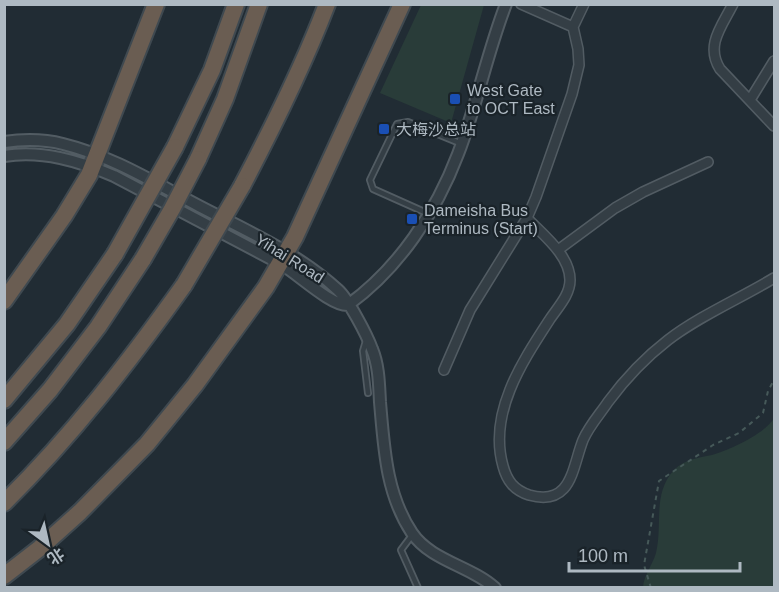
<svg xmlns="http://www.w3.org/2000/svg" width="779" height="592" font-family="Arial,'Noto Sans SC',sans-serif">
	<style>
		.green { fill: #293c39 }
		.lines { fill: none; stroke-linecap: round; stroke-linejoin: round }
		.service-casing { stroke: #525c63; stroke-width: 8 }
		.minor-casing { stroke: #525c63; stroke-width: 12 }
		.tertiary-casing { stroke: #525c63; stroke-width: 14 }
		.motorway-casing { stroke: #3f4950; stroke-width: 20 }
		.path { stroke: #465959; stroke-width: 2; stroke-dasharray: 4.5 4.5; stroke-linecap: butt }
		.service { stroke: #343e45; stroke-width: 4.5 }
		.minor { stroke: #343e45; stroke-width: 9 }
		.tertiary { stroke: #343e45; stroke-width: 10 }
		.motorway { stroke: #6a5d52; stroke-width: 16 }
		.motorway-bridge-casing { stroke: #3f4950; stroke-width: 20; stroke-linecap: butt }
		.motorway-bridge { stroke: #6a5d52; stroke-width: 16 }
		.transit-dot { fill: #1a4fb4; stroke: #1a2329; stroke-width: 2 }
		.labels { text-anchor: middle; stroke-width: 4.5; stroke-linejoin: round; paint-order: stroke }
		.poi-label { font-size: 16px; fill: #aeb9c2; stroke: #1a2329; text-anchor: start }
		.street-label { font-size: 16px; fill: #aeb9c2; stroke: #1a2329 }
	</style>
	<rect width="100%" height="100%" fill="#212c34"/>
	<!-- green -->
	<path class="green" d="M421,5H484L451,123L380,93Z
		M774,418V587H643C644,575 652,566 656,553C663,524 652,494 674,470C685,459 698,458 712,455C729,450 765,434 774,418Z"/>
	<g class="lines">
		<defs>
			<path id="service" d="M429,214L373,189L370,180L397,124L408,122L462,144
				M366,341L363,351L368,393
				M413,534L401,550L418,588"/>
			<path id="minor" d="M521,4L573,27L584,4
				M733,4C722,26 705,45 720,69L774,126
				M750,100L774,61
				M527,218C542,234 570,255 570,280C570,295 558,307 550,319C522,362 488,413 503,466C507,481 514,490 529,495C572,507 572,468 583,440C589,426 600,414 608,402C625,379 646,357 668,340C699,316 741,298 774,278
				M558,250L615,208L643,192L708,162
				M444,370L470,310L527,218L536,197L572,94L579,65L578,49L573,27"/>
			<path id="tertiary" d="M4,142C25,139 43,139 63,144C112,156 155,183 199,206C247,231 298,253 338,290C348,299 367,335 372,349C379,366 379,384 380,402C384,448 386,494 412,533C431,561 471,566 495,588
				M4,156C43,150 79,161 114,176L281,264C298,274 331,306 348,305
				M348,305C399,268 436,212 458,154C477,105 487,53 506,4"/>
			<path id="motorway" d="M175,147L212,70L236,4
				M198,159L225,99L259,4
				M242,186C273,127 303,67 327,4
				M4,301L64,216L89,175L156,4
				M4,400L67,324L115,254
				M4,442L50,390L98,327L143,259
				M4,503C72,436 129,362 184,285
				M4,576L40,548L80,512L147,444L195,385L266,287L295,237L402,4"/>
		</defs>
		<!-- service casing -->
		<use href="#service" class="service-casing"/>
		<!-- minor casing -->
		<use href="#minor" class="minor-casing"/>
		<!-- tertiary casing -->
		<use href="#tertiary" class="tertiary-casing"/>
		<!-- motorway casing -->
		<use href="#motorway" class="motorway-casing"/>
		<!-- path -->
		<path class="path" d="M651,588L644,565L659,481L713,445L739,433L763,413L768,391L774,380"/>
		<!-- service -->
		<use href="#service" class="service"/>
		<!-- minor -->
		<use href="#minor" class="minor"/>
		<!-- tertiary -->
		<use href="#tertiary" class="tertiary"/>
		<!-- motorway -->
		<use href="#motorway" class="motorway"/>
		<defs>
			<path id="motorway-bridge" d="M115,254L175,147
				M143,259L172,209L198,159
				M184,285L242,186"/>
		</defs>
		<!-- motorway-bridge casing -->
		<use href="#motorway-bridge" class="motorway-bridge-casing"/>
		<!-- motorway-bridge -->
		<use href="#motorway-bridge" class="motorway-bridge"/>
	</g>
	<!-- markers -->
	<g class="transit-dot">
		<rect x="449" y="93" width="12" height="12" rx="3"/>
		<rect x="378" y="123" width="12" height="12" rx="3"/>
		<rect x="406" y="213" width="12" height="12" rx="3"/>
	</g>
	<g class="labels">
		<!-- poi labels -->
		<g class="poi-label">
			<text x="467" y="96">West Gate<tspan x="467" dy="18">to OCT East</tspan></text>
			<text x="396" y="135">大梅沙总站</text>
			<text x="424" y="216">Dameisha Bus<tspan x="424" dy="18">Terminus (Start)</tspan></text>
		</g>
		<!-- street labels -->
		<g class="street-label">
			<text transform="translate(290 258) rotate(32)" y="6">Yihai Road</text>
		</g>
	</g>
	<!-- border -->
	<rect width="779" height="592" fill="none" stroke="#aeb9c2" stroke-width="12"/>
	<!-- north arrow -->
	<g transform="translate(48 544) rotate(147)" stroke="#1a2329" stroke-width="4.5" paint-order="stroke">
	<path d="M0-4.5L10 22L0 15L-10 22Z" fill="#aeb9c2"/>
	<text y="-9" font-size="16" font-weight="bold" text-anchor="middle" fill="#aeb9c2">北</text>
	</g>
	<!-- scale -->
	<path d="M569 562v9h171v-9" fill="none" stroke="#aeb9c2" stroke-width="3"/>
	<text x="578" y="562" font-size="18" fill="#aeb9c2" stroke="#1a2329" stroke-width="4.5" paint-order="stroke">100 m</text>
</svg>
